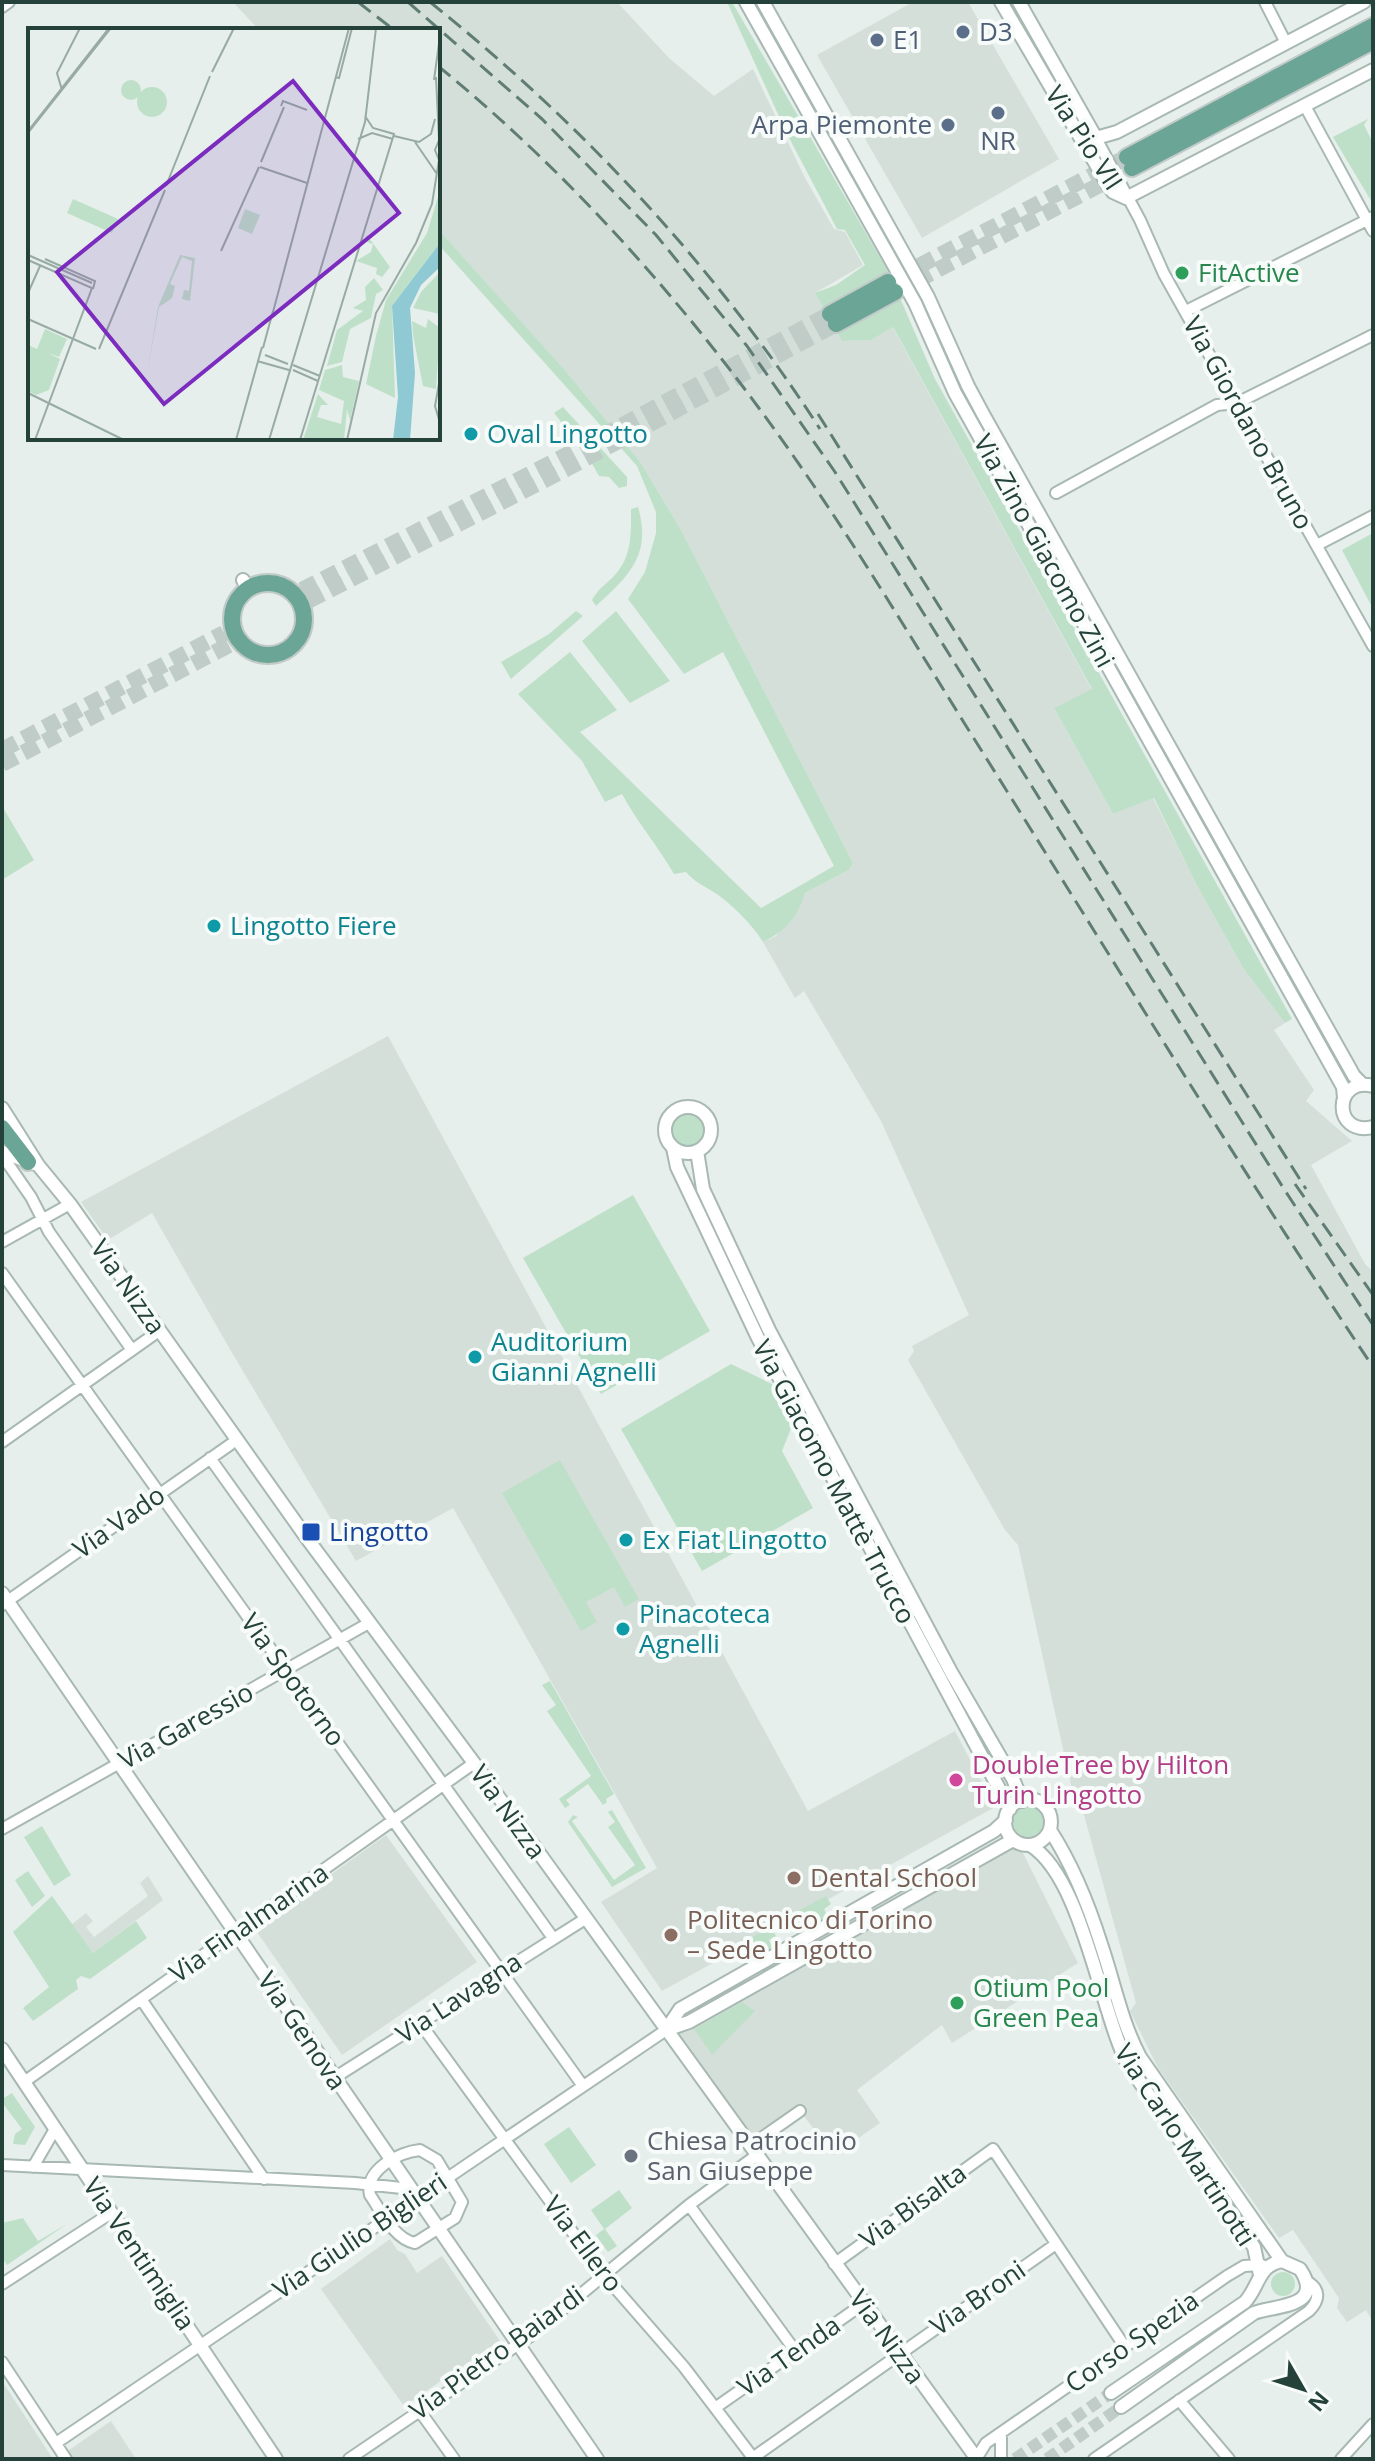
<svg xmlns="http://www.w3.org/2000/svg" width="1375" height="2461" font-family="'Open Sans',sans-serif">
	<style>
		.built { fill: #d4dfda }
		.green { fill: #bfe0c8 }
		.lines { fill: none; stroke-linecap: round; stroke-linejoin: round }
		.tertiary-tunnel { stroke: #bfccc8; stroke-width: 12; stroke-dasharray: 12 6; stroke-linecap: butt }
		.primary-tunnel { stroke: #bfccc8; stroke-width: 16; stroke-dasharray: 16 8; stroke-linecap: butt }
		.minor-casing { stroke: #a8b8b2; stroke-width: 14 }
		.tertiary-casing { stroke: #a8b8b2; stroke-width: 16 }
		.primary-casing { stroke: #c2cac8; stroke-width: 20 }
		.minor { stroke: #fff; stroke-width: 10 }
		.tertiary { stroke: #fff; stroke-width: 12 }
		.primary { stroke: #6aa596; stroke-width: 16 }
		.rail { stroke: #5f7d75; stroke-width: 3; stroke-dasharray: 16 8; stroke-linecap: butt }
		.service-dot { fill: #5c6f8a; stroke: #f7fbf9; stroke-width: 3 }
		.leisure-dot { fill: #2e9e5b; stroke: #f7fbf9; stroke-width: 3 }
		.culture-dot { fill: #0f9aa8; stroke: #f7fbf9; stroke-width: 3 }
		.transit-dot { fill: #1a4fb4; stroke: #f7fbf9; stroke-width: 3 }
		.hotel-dot { fill: #d1479c; stroke: #f7fbf9; stroke-width: 3 }
		.education-dot { fill: #8d6e63; stroke: #f7fbf9; stroke-width: 3 }
		.worship-dot { fill: #6b7280; stroke: #f7fbf9; stroke-width: 3 }
		.labels { text-anchor: middle; stroke-width: 8; stroke-linejoin: round; paint-order: stroke }
		.service-label { font-size: 26px; fill: #4e5e75; stroke: #f7fbf9; text-anchor: start }
		.street-label { font-size: 26px; fill: #24423a; stroke: #f7fbf9 }
		.leisure-label { font-size: 26px; fill: #27864d; stroke: #f7fbf9; text-anchor: start }
		.culture-label { font-size: 26px; fill: #0d838f; stroke: #f7fbf9; text-anchor: start }
		.transit-label { font-size: 26px; fill: #164399; stroke: #f7fbf9; text-anchor: start }
		.hotel-label { font-size: 26px; fill: #b23c85; stroke: #f7fbf9; text-anchor: start }
		.education-label { font-size: 26px; fill: #785e54; stroke: #f7fbf9; text-anchor: start }
		.worship-label { font-size: 26px; fill: #5b616d; stroke: #f7fbf9; text-anchor: start }
		.inset-road { fill: none; stroke: #98aaa4; stroke-width: 2 }
		.view { fill: #7b2cbf; fill-opacity: 0.15; stroke: #7b2cbf; stroke-width: 4 }
		.inset-edge { fill: none; stroke: #24423a; stroke-width: 4 }
	</style>
	<rect width="100%" height="100%" fill="#e6efeb"/>
	<!-- built -->
	<path class="built" d="M233,2H617L669,58L714,96L753,69L804,176L834,229L845,232L863,265L815,293L842,341L871,340L892,326L1092,690L1054,708L1113,814L1153,798L1196,884L1243,968L1285,1023L1274,1030L1314,1090L1306,1101L1352,1141L1311,1165L1365,1264L1373,1272V2322L1366,2310L1347,2322L1337,2308L1339,2298L1293,2230L1279,2238L1158,2068L1130,2011L1136,2003L1079,1797L1073,1794L1018,1545L1005,1530L908,1360L914,1351L912,1346L969,1315L881,1121L804,991L795,998L763,942L776,936L805,893L849,870L853,863L680,528L641,463L565,370L438,229V30H259Z
		M913,2H968L1059,159L922,238L817,55Z
		M388,1036L808,1811L955,1731L995,1807L662,1991L601,1902L657,1868L453,1508L356,1561L231,1351L152,1213L108,1240L81,1202Z
		M386,1835L477,1962L342,2055L255,1929Z
		M1018,1843L1078,1963L952,2043L942,2025L857,2090L880,2123L834,2155L800,2111L750,2146L672,2035Z
		M148,1876L163,1900L93,1953L71,1925L86,1913L93,1921L86,1927L94,1937L148,1896L140,1883Z
		M390,2239L397,2250L405,2254L417,2273L442,2256L500,2341L404,2406L321,2289Z
		M2,2381L53,2459H2Z
		M111,2421L136,2459H56Z"/>
	<!-- green -->
	<path class="green" d="M727,2H732L889,273L824,309L815,293L836,285L865,265L845,230L837,229L787,134Z
		M1368,119L1364,125L1373,143V204L1333,137Z
		M438,229L565,370L641,463L680,528L853,863L849,870L805,893C797,918 787,930 763,942C751,923 731,903 712,891C702,885 694,881 686,872L674,874C658,846 637,822 622,794L605,802L582,761L518,694L570,652L617,710L580,732L761,908L834,866L723,652L684,674L628,599L645,572L656,533V512L637,466L438,244Z
		M894,294L897,300L900,298L935,379L1292,1019L1285,1023L1243,968L1196,884L1154,798L1113,814L1054,708L1092,689L893,327L871,340L842,341L834,327Z
		M563,407L627,477V486L619,488L609,477L599,476L586,453L554,413Z
		M638,507C652,555 629,576 596,606L592,600C597,590 606,584 614,576C632,557 631,534 631,509Z
		M1373,533V609L1342,550Z
		M576,611L583,616L511,679L501,662L549,634Z
		M616,611L670,681L630,703L582,641Z
		M2,806L34,860L2,880Z
		M671 1131a17 17 0 1 1 34 0a17 17 0 1 1-34 0Z
		M633,1195L710,1331L601,1394L523,1258Z
		M731,1364L774,1385L794,1421L782,1451L813,1508L702,1571L621,1429Z
		M560,1460L639,1599L625,1607L614,1587L586,1602L597,1622L581,1631L502,1493Z
		M550,1681L614,1794L606,1799L607,1802L603,1805L588,1784L566,1800L570,1805L565,1808L559,1799L591,1776L547,1711L556,1705L542,1685Z
		M1013 1822a15 15 0 1 1 30 0a15 15 0 1 1-30 0Z
		M612,1810L646,1868L612,1887L568,1822L573,1815L578,1817L572,1821L614,1880L635,1865L608,1827L615,1822L608,1812Z
		M42,1826L71,1875L54,1886L24,1837Z
		M28,1871L45,1896L32,1907L15,1880Z
		M52,1896L93,1953L136,1921L147,1938L90,1979L81,1976L76,1980L78,1989L33,2021L23,2008L49,1987L13,1932Z
		M826,1896L831,1904L824,1909L828,1917L819,1923L814,1914L805,1919L800,1910Z
		M771,1927L776,1936L769,1940L773,1949L764,1954L759,1946L750,1950L745,1941Z
		M742,2002L755,2011L712,2055L694,2029Z
		M12,2093L35,2127L25,2145L13,2144L15,2134L22,2129L4,2105H2V2099Z
		M569,2127L596,2165L571,2183L544,2144Z
		M619,2190L632,2208L605,2229L617,2246L608,2252L596,2235L604,2229L591,2210Z
		M23,2218L38,2241L67,2224L7,2265L2,2258V2223Z
		M1271 2284a12 12 0 1 1 24 0a12 12 0 1 1-24 0Z"/>
	<g class="lines">
		<!-- tertiary-tunnel -->
		<path class="tertiary-tunnel" d="M1015,2459L1111,2393
			M1047,2459L1121,2407"/>
		<!-- primary-tunnel -->
		<path class="primary-tunnel" d="M898,277L1127,157
			M895,292L1132,168
			M302,590L561,458L830,314
			M308,601L568,468L836,324
			M2,750L224,633
			M2,764L229,645"/>
		<defs>
			<path id="minor" d="M1265,2L1286,43
				M2,7L9,2
				M1305,106L1373,231
				M1096,138L1140,220L1164,274L1373,646
				M1186,311L1373,217
				M1056,493L1217,405L1237,403L1373,335
				M1317,545L1373,516
				M2,1155L31,1197L49,1232L132,1350
				M2,1242L70,1204
				M2,1273L583,2086
				M2,1442L159,1331
				M210,1458L553,1938
				M2,1605L231,1444
				M2,1829L369,1623
				M141,1999L264,2179
				M420,2023L603,2274L684,2367L754,2459
				M334,2078L585,1919
				M24,2082L474,1763
				M750,2146L800,2111
				M420,2150L437,2160L462,2202L455,2218L415,2243C394,2239 381,2211 370,2195C364,2170 399,2152 420,2150Z
				M2,2165L355,2183L411,2189
				M33,2167L55,2129
				M689,2205L796,2352
				M834,2264L993,2149L1125,2347
				M2,2284L111,2213
				M2,2362L66,2459
				M1179,2400L1229,2459
				M715,2408L863,2304
				M419,2410L454,2459
				M1001,2433V2459
				M56,2443L666,2030
				M349,2459L529,2337L689,2205L757,2155
				M751,2459L1056,2244
				M976,2459L986,2443L1227,2276L1244,2266L1262,2265
				M1094,2459L1309,2311C1320,2300 1321,2289 1306,2281
				M1341,2459L1373,2424"/>
			<path id="tertiary" d="M746,2L915,303L955,393L1343,1087L1344,1098
				M763,2L928,297L968,386L983,414L1354,1076L1362,1084
				M1001,2L1108,185L1113,192L1126,198L1373,70
				M1019,2L1096,138L1117,132L1364,2
				M243,580L248,589
				M1373,1086C1333,1076 1332,1137 1373,1127
				M665 1130a23 23 0 1 1 46 0a23 23 0 1 1-46 0Z
				M2,1108L38,1165
				M673,1148L677,1167L758,1338L1010,1809
				M697,1151L703,1189L769,1330L951,1672L1013,1779L1022,1801
				M2,1152L38,1165L70,1204L306,1537L474,1763L977,2459
				M2,1593L597,2459
				M1005 1822a23 23 0 1 1 46 0a23 23 0 1 1-46 0Z
				M1050,1830C1072,1864 1089,1906 1101,1944C1114,1982 1121,2021 1140,2057L1282,2261
				M1030,1845C1082,1877 1100,2010 1128,2065L1254,2247L1260,2275
				M666,2030L680,2009L994,1831L1006,1820
				M666,2030L689,2022L1013,1840
				M2,2049L276,2459
				M1111,2393L1245,2302C1259,2287 1258,2265 1282,2261L1300,2269C1326,2308 1274,2305 1254,2313L1121,2407"/>
			<path id="primary" d="M1127,157L1373,26
				M1132,168L1373,41
				M830,314L888,282
				M836,324L895,292
				M232 619a36 36 0 1 1 72 0a36 36 0 1 1-72 0Z
				M2,1128L28,1162"/>
		</defs>
		<!-- minor casing -->
		<use href="#minor" class="minor-casing"/>
		<!-- tertiary casing -->
		<use href="#tertiary" class="tertiary-casing"/>
		<!-- primary casing -->
		<use href="#primary" class="primary-casing"/>
		<!-- minor -->
		<use href="#minor" class="minor"/>
		<!-- tertiary -->
		<use href="#tertiary" class="tertiary"/>
		<!-- primary -->
		<use href="#primary" class="primary"/>
		<!-- rail -->
		<path class="rail" d="M358,2L394,30
			M408,2L542,119L656,235L747,346L835,472L1284,1189L1373,1325
			M430,2C582,124 714,265 820,429
			M438,66C584,185 709,331 814,486C873,573 927,664 983,753C1112,958 1238,1166 1373,1367
			M818,414L1306,1189
			M1295,1184L1373,1295"/>
	</g>
	<!-- markers -->
	<g class="service-dot">
		<circle cx="963" cy="32" r="8"/>
		<circle cx="877" cy="40" r="8"/>
		<circle cx="998" cy="113" r="8"/>
		<circle cx="948" cy="125" r="8"/>
	</g>
	<g class="leisure-dot">
		<circle cx="1182" cy="273" r="8"/>
		<circle cx="957" cy="2003" r="8"/>
	</g>
	<g class="culture-dot">
		<circle cx="471" cy="434" r="8"/>
		<circle cx="214" cy="926" r="8"/>
		<circle cx="475" cy="1357" r="8"/>
		<circle cx="626" cy="1540" r="8"/>
		<circle cx="623" cy="1629" r="8"/>
	</g>
	<rect class="transit-dot" x="301" y="1522" width="20" height="20" rx="4"/>
	<circle class="hotel-dot" cx="956" cy="1780" r="8"/>
	<g class="education-dot">
		<circle cx="794" cy="1878" r="8"/>
		<circle cx="671" cy="1935" r="8"/>
	</g>
	<circle class="worship-dot" cx="631" cy="2156" r="8"/>
	<g class="labels">
		<!-- service labels -->
		<g class="service-label">
			<text x="979" y="41">D3</text>
			<text x="893" y="49">E1</text>
			<text x="932" y="134" text-anchor="end">Arpa Piemonte</text>
			<text x="998" y="150" text-anchor="middle">NR</text>
		</g>
		<!-- street labels -->
		<g class="street-label">
			<text transform="translate(1084 138) rotate(57)" y="9">Via Pio VII</text>
			<text transform="translate(1248 423) rotate(61)" y="9">Via Giordano Bruno</text>
			<text transform="translate(1044 551) rotate(61)" y="9">Via Zino Giacomo Zini</text>
			<text transform="translate(128 1287) rotate(55)" y="9">Via Nizza</text>
			<text transform="translate(834 1482) rotate(62)" y="9">Via Giacomo Mattè Trucco</text>
			<text transform="translate(119 1522) rotate(-35)" y="9">Via Vado</text>
			<text transform="translate(293 1680) rotate(54)" y="9">Via Spotorno</text>
			<text transform="translate(186 1726) rotate(-29)" y="9">Via Garessio</text>
			<text transform="translate(508 1812) rotate(54)" y="9">Via Nizza</text>
			<text transform="translate(249 1923) rotate(-35)" y="9">Via Finalmarina</text>
			<text transform="translate(459 1998) rotate(-33)" y="9">Via Lavagna</text>
			<text transform="translate(302 2031) rotate(56)" y="9">Via Genova</text>
			<text transform="translate(1185 2145) rotate(57)" y="9">Via Carlo Martinotti</text>
			<text transform="translate(913 2206) rotate(-36)" y="9">Via Bisalta</text>
			<text transform="translate(360 2236) rotate(-34)" y="9">Via Giulio Biglieri</text>
			<text transform="translate(583 2244) rotate(53)" y="9">Via Ellero</text>
			<text transform="translate(139 2254) rotate(56)" y="9">Via Ventimiglia</text>
			<text transform="translate(978 2298) rotate(-35)" y="9">Via Broni</text>
			<text transform="translate(887 2337) rotate(54)" y="9">Via Nizza</text>
			<text transform="translate(1132 2342) rotate(-35)" y="9">Corso Spezia</text>
			<text transform="translate(497 2353) rotate(-36)" y="9">Via Pietro Baiardi</text>
			<text transform="translate(789 2356) rotate(-35)" y="9">Via Tenda</text>
		</g>
		<!-- leisure labels -->
		<g class="leisure-label">
			<text x="1198" y="282">FitActive</text>
			<text x="973" y="1997">Otium Pool<tspan x="973" dy="30">Green Pea</tspan></text>
		</g>
		<!-- culture labels -->
		<g class="culture-label">
			<text x="487" y="443">Oval Lingotto</text>
			<text x="230" y="935">Lingotto Fiere</text>
			<text x="491" y="1351">Auditorium<tspan x="491" dy="30">Gianni Agnelli</tspan></text>
			<text x="642" y="1549">Ex Fiat Lingotto</text>
			<text x="639" y="1623">Pinacoteca<tspan x="639" dy="30">Agnelli</tspan></text>
		</g>
		<!-- transit labels -->
		<g class="transit-label">
			<text x="329" y="1541">Lingotto</text>
		</g>
		<!-- hotel labels -->
		<g class="hotel-label">
			<text x="972" y="1774">DoubleTree by Hilton<tspan x="972" dy="30">Turin Lingotto</tspan></text>
		</g>
		<!-- education labels -->
		<g class="education-label">
			<text x="810" y="1887">Dental School</text>
			<text x="687" y="1929">Politecnico di Torino<tspan x="687" dy="30">– Sede Lingotto</tspan></text>
		</g>
		<!-- worship labels -->
		<g class="worship-label">
			<text x="647" y="2150">Chiesa Patrocinio<tspan x="647" dy="30">San Giuseppe</tspan></text>
		</g>
	</g>
	<!-- overview -->
	<g transform="translate(28 28)">
		<rect width="412" height="412" fill="#e6efeb"/>
		<path d="M93 62a10 10 0 1 1 20 0a10 10 0 1 1-20 0ZM109 74a15 15 0 1 1 30 0a15 15 0 1 1-30 0ZM412,162V215L364,278L367,370L338,356L348,308L358,272L399,205ZM45,171L90,191L84,205L39,185ZM217,181L232,187L224,206L210,200ZM339,207L362,239L354,249L348,246L349,240L328,233L343,224L345,216L335,213ZM152,227L167,230L162,273L154,271L156,262L161,263L164,233L154,229L142,256L147,258L144,270L131,279L119,346L130,279ZM412,244V286L385,280L393,264ZM346,250L355,262L348,266L343,290L322,301L314,334L299,338L309,302L335,283L325,280L338,272L337,259ZM400,291L412,300L408,361L395,358L385,307L384,293L398,300ZM17,301L39,311L31,329L20,325L32,331L21,362L8,367L0,363V317L9,321ZM314,337L315,349L331,353L322,393L319,381L316,412H275L290,366L300,377H293L289,389L313,396L316,373L291,362L297,342Z" fill="#bfe0c8"/>
		<path d="M412,215V239L393,257L382,280L387,345L382,412H365L370,369L364,278Z" fill="#8ec9d4"/>
		<path class="inset-road" d="M184,44L206,0M307,49L311,50L324,0M406,52L412,8M411,54L412,26M34,62L29,45L52,0M253,78L255,73L279,82M0,103L81,0M0,105L83,0M366,108L391,114L403,106L407,91M330,111L344,105L365,111M387,114L409,146M233,134L256,79M232,139L279,155M138,158L182,48M193,223L231,139M0,227L64,255M17,231L67,253L65,261M0,232L64,260L7,412M0,265L12,238M245,284L321,0M0,291L68,321M235,320L245,283M71,321L137,162M237,327L260,336M229,333L261,342M265,337L292,348M265,342L290,353M412,350L407,378L412,395M0,365L96,412M208,412L234,319M241,412L337,94L348,0M272,412L366,106L345,100L337,88M319,412L348,285L388,215L404,176L411,132L407,122L411,112L408,49"/>
		<path class="view" d="M265,53L371,185L136,376L29,244Z"/>
		<rect width="412" height="412" class="inset-edge"/>
	</g>
	<!-- border -->
	<rect width="1375" height="2461" fill="none" stroke="#24423a" stroke-width="8"/>
	<!-- north arrow -->
	<g transform="translate(1303 2389) rotate(129)" stroke="#f7fbf9" stroke-width="6" paint-order="stroke">
	<path d="M0-6L14 30L0 20L-14 30Z" fill="#24423a"/>
	<text y="-12" font-size="22" font-weight="bold" text-anchor="middle" fill="#24423a">N</text>
	</g>
</svg>
